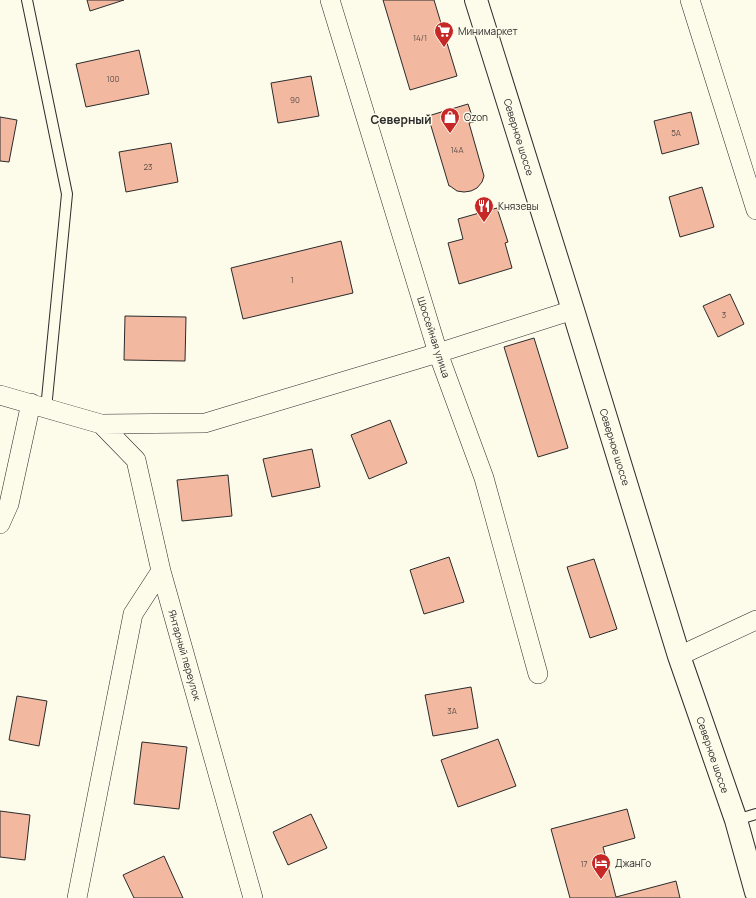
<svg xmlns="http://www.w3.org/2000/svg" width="756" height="898" font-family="Manrope,sans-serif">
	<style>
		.building { fill: #f2b8a0; stroke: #2b2b2b }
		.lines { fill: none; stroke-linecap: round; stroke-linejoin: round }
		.lane-casing { stroke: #2b2b2b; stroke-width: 12 }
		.street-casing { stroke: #2b2b2b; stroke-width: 20 }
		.secondary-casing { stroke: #2b2b2b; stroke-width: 24 }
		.lane { stroke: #fdfbea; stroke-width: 10 }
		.street { stroke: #fdfbea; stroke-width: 19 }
		.secondary { stroke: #fdfbea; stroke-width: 22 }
		.labels { text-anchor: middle; stroke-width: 3; stroke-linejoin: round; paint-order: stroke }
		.number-label { font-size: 8px; fill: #5d4e48 }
		.poi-label { font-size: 10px; fill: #2b2b2b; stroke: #fdfbea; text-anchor: start }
		.street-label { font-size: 10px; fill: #2b2b2b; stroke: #fdfbea }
		.quarter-label { font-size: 12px; font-weight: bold; fill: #2b2b2b; stroke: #fdfbea }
	</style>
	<rect width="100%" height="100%" fill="#fdfbea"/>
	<!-- building -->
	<path class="building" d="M87,0H124L90,11Z
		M383,0H434L457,76L410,90Z
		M139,50L149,94L86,107L76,64Z
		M311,76L319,116L278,123L271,83Z
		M468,104L474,122L469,123L484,176L482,182L477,188L471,191L464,192L457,191L450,186H449L428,116Z
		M691,112L699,144L662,154L654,121Z
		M0,117L17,120L9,162L0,161Z
		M171,143L178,182L126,192L119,152Z
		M702,187L714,227L680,237L669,197Z
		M497,208L508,242L505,243L512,268L459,284L448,243L463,239L458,219Z
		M341,241L353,293L243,319L231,268Z
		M730,294L744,324L718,337L703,306Z
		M125,316L186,317L185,361L124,360Z
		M534,338L568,448L538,457L504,347Z
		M390,420L407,463L369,479L351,435Z
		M312,449L320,487L272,497L263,459Z
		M228,475L232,516L182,521L177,480Z
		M449,557L464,602L424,614L410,570Z
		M594,559L617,629L590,638L567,567Z
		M471,687L478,728L433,736L425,695Z
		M17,696L47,701L39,746L9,740Z
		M498,739L516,786L458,807L441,760Z
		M142,742L187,747L179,809L134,804Z
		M627,809L635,838L603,847L616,897L676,881L680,898H570L551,829Z
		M0,811L30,815L25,860L0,857Z
		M311,814L327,848L288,865L273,832Z
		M164,856L183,898H134L123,875Z"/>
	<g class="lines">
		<defs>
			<path id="lane" d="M27,0L67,194L46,409
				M736,820L756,814"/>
			<path id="street" d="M330,0L438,353L484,478L538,674
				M690,0L756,210
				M0,395L101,424L205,423L438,353L573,310
				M101,424L136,460L161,571L253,898
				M0,524L9,504L31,403
				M679,656L756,620
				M77,898L133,614L161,571"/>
			<path id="secondary" d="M476,0L573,310L679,656L736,820L756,892"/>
		</defs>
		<!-- lane casing -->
		<use href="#lane" class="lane-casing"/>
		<!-- street casing -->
		<use href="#street" class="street-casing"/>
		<!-- secondary casing -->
		<use href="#secondary" class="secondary-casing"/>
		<!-- lane -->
		<use href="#lane" class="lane"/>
		<!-- street -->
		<use href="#street" class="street"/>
		<!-- secondary -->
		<use href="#secondary" class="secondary"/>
	</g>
	<!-- icons -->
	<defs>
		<symbol id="supermarket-pin" viewBox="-11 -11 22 30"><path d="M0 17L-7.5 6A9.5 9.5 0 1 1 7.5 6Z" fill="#c62828" stroke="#fdfbea"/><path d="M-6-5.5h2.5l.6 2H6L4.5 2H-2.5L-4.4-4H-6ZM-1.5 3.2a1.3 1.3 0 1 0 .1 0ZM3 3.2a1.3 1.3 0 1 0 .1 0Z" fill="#fff"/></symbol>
		<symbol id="shop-pin" viewBox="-11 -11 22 30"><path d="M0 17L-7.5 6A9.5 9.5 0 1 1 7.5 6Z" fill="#c62828" stroke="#fdfbea"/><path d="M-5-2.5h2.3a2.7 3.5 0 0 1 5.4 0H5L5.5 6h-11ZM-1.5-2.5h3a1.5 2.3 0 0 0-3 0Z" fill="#fff"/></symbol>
		<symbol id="restaurant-pin" viewBox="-11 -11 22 30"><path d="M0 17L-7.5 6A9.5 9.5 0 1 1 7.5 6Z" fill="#c62828" stroke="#fdfbea"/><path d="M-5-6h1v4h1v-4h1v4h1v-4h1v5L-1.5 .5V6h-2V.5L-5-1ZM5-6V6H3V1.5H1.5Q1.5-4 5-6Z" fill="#fff"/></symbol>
		<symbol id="hotel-pin" viewBox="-11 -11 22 30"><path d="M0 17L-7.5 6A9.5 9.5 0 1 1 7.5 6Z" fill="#c62828" stroke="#fdfbea"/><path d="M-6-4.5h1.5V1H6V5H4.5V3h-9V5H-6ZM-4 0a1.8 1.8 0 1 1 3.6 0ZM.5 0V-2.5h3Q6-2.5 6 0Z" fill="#fff"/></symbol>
	</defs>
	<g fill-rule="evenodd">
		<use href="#supermarket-pin" x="433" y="20" width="22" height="30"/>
		<use href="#shop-pin" x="439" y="106" width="22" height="30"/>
		<use href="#restaurant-pin" x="473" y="195" width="22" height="30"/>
		<use href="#hotel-pin" x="590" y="852" width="22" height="30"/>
	</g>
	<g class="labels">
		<!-- number labels -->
		<g class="number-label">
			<text x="420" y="41">14/1</text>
			<text x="113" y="82">100</text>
			<text x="295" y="103">90</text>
			<text x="676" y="136">5А</text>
			<text x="457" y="153">14А</text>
			<text x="148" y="170">23</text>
			<text x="292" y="283">1</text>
			<text x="724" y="318">3</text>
			<text x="452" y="714">3А</text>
			<text x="584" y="867">17</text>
		</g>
		<!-- poi labels -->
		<g class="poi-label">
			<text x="458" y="35">Минимаркет</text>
			<text x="464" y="121">Ozon</text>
			<text x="498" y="210">Князевы</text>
			<text x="615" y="867">ДжанГо</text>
		</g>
		<!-- street labels -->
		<g class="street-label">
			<text transform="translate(519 137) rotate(73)" y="4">Северное шоссе</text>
			<text transform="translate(434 337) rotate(72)" y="4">Шоссейная улица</text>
			<text transform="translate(615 447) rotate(73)" y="4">Северное шоссе</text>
			<text transform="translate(185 655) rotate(74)" y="4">Янтарный переулок</text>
			<text transform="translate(713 755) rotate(71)" y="4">Северное шоссе</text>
		</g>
		<!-- quarter labels -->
		<g class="quarter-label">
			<text x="401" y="124">Северный</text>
		</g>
	</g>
</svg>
